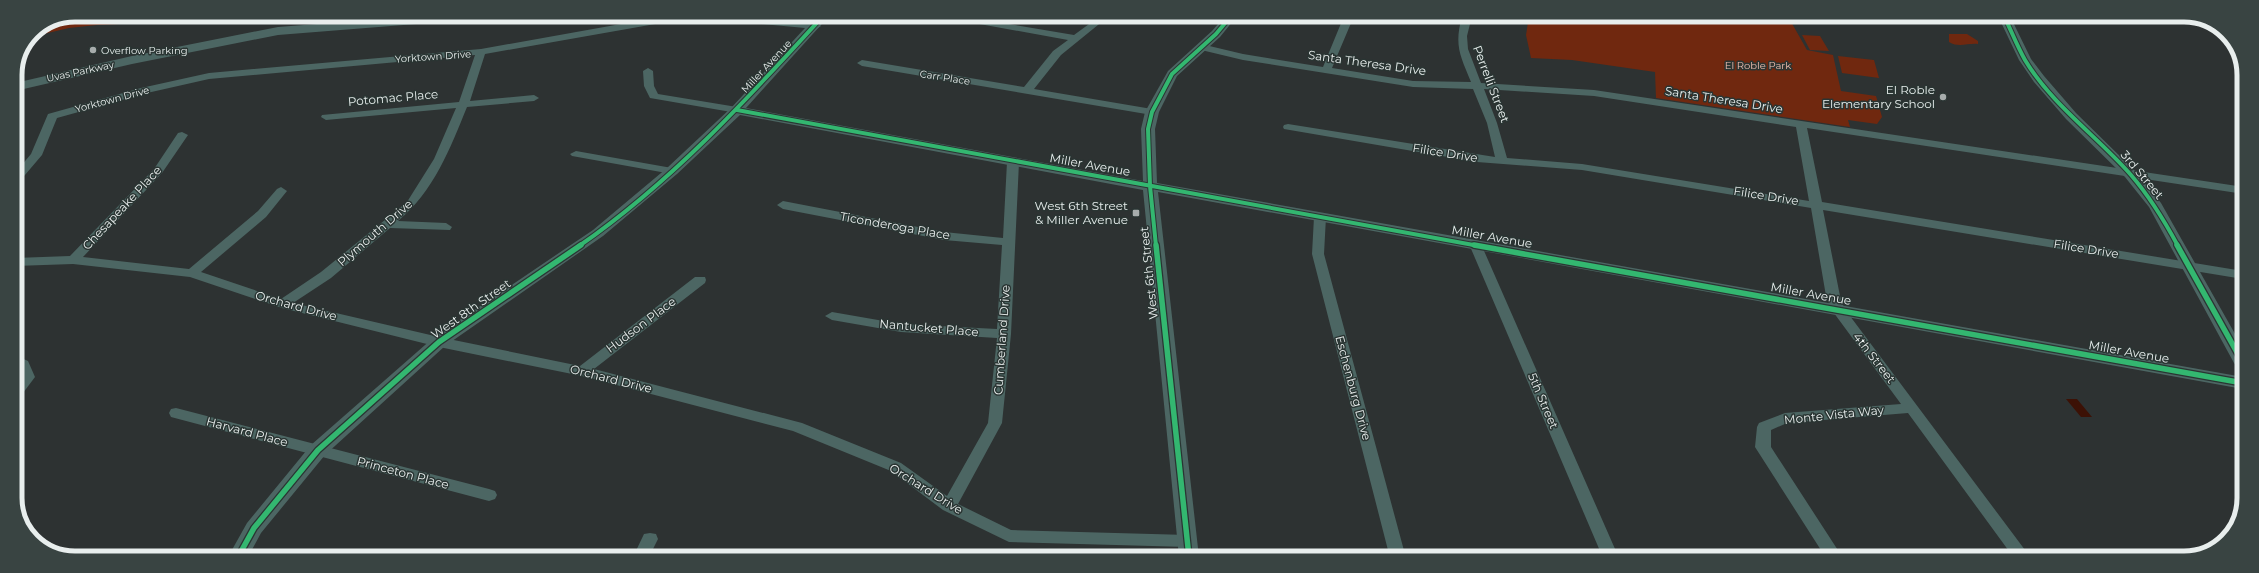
<svg xmlns="http://www.w3.org/2000/svg" width="2259" height="573" font-family="Montserrat,sans-serif">
	<style>
		.green { fill: #70280f }
		.water { fill: #3c1105 }
		.lines { fill: none; stroke-linecap: round; stroke-linejoin: round }
		.minor { fill: #4c6663; fill-rule: evenodd }
		.tertiary { fill: #4c6663; fill-rule: evenodd }
		.cycleway-far1-casing { stroke: #2a3533; stroke-width: 6 }
		.cycleway-casing { stroke: #2a3533; stroke-width: 8 }
		.cycleway-far1 { stroke: #33b770; stroke-width: 4 }
		.cycleway { stroke: #33b770; stroke-width: 5.5 }
		.poi-dot { fill: #a7acac; stroke: #2a3533; stroke-width: 1.5 }
		.labels { text-anchor: middle; stroke-width: 3; stroke-linejoin: round; paint-order: stroke }
		.far-poi-label { font-size: 10px; fill: #e8eeed; stroke: #2a3533; text-anchor: start }
		.far-street-label { font-size: 10px; fill: #e8eeed; stroke: #2a3533 }
		.far-park-label { font-size: 10px; fill: #f2beaf; stroke: #2a3533 }
		.street-label { font-size: 12px; fill: #e8eeed; stroke: #2a3533 }
		.poi-label { font-size: 12px; fill: #e8eeed; stroke: #2a3533; text-anchor: end }
		.rim { fill: none; stroke: #e8eeed; stroke-width: 5 }
	</style>
	<rect width="100%" height="100%" fill="#2d3232"/>
	<!-- green -->
	<path class="green" d="M75,15H314L97,25L69,28L31,37L33,32Z
		M1529,16H1759L1790,20L1807,50L1833,55L1841,91L1876,96L1882,117L1877,124L1848,120L1850,127L1656,98L1655,72L1572,60L1531,58L1526,35Z
		M1949,34H1967L1978,41V44C1967,43 1959,48 1949,42Z
		M1802,35L1820,36L1829,51L1810,50Z
		M1838,56L1874,60L1879,78L1842,73Z"/>
	<!-- water -->
	<path class="water" d="M2066,399H2077L2092,417H2081Z"/>
	<g class="lines">
		<!-- minor -->
		<path class="minor" d="M671,15L741,16L816,23L821,26L816,29L741,22L678,20L485,54L470,101L534,95L539,98L534,101L467,107C450,149 434,191 398,221L446,223L452,227L450,230L390,228L331,278L293,303L439,337L580,366L695,277H705L706,280L705,283L594,369L802,423L901,463L947,496L988,423L997,338L901,332L832,320L825,316L832,312L901,324L997,329L1002,245L944,240L783,209L777,205L783,201L944,232L1003,238L1007,162L1013,159L1017,160L1019,162L1011,334L1002,423L958,504L1011,530L1188,535L1194,536L1196,541L1194,546L1188,547L1009,542L943,510L891,471L793,431L582,376L439,347L282,308L190,277L73,264L15,266V258L70,256L154,169L178,133L182,132L188,135L162,173L83,257L189,269L258,211L277,189L281,187L287,191L266,217L201,272L281,299L321,272L407,202L434,159L456,108L326,120L321,117L322,115L459,102L475,55L209,79L147,93L57,118L42,155L19,182L15,183V173L31,154L48,114L141,88L209,73L481,49Z
			M930,15H955L1074,35L1100,16H1109L1061,55L1034,89L1152,109L1157,112L1152,115L862,66L857,63L862,60L1024,87L1053,51L1068,40Z
			M1344,16H1354L1332,68L1413,81L1471,82C1460,55 1454,46 1462,16H1472L1467,36L1468,49L1481,83L1594,90L2244,187V194L1807,128L1822,202L2243,271V279L1823,210L1840,296L1844,308L2031,558H2014L1908,413L1787,423L1771,430V447L1843,558H1826L1755,447L1757,427L1759,423L1785,413L1901,404L1831,309L1826,296L1811,208L1582,170L1477,162L1284,129L1283,127L1284,125L1288,124L1495,157L1487,123L1473,89L1413,87L1243,60L1197,49L1196,47L1201,44L1243,54L1323,67ZM1484,89L1594,96L1796,127L1809,201L1582,164L1507,158L1497,123Z
			M648,68L653,71L654,86L658,94L737,107L742,110L737,113L650,98L644,86L643,71Z
			M576,151L672,168L678,171L672,174L572,156L570,154Z
			M1320,213L1326,217L1324,254L1406,558H1390L1312,254L1314,217Z
			M1475,240L1481,244L1619,558H1603L1469,244Z
			M15,355L28,361L35,377L20,397L15,398V383L21,376L15,366Z
			M176,408L489,489L495,491L497,495L495,499L489,501L171,417L169,413L171,409Z
			M650,533L656,534L658,539L649,557H633L644,534Z"/>
		<!-- tertiary -->
		<path class="tertiary" d="M432,15H485L479,19L278,35L132,64L15,91V83L132,56L278,27Z
			M817,15H830L746,108L1143,181L1141,129L1145,112L1168,71L1212,31L1225,16H1237L1220,37L1177,76L1159,112L1155,129L1157,183L2243,377V389L1158,192L1199,557H1179L1143,190L740,115L677,174L603,236L445,346L325,455L261,533L248,557H228L247,523L311,445L433,338L593,230L667,168L732,107Z
			M1998,16H2010L2031,59L2044,76L2076,113L2135,171L2161,203L2243,348V369L2237,367L2234,363L2149,207L2125,177L2066,119L2034,82L2019,60Z"/>
		<defs>
			<path id="cycleway-far1" d="M2004,16C2011,30 2017,46 2025,60C2052,105 2097,136 2131,175C2150,197 2164,220 2178,246
				M737,110L1479,246
				M579,246C672,182 749,97 824,15
				M1156,246L1150,186L1148,129L1152,112L1172,74L1216,34L1231,16"/>
			<path id="cycleway" d="M1156,245L1189,557
				M1474,245L2243,383
				M2177,245L2243,363
				M238,557L254,528L318,450L439,342L581,245"/>
		</defs>
		<!-- cycleway-far1 casing -->
		<use href="#cycleway-far1" class="cycleway-far1-casing"/>
		<!-- cycleway casing -->
		<use href="#cycleway" class="cycleway-casing"/>
		<!-- cycleway-far1 -->
		<use href="#cycleway-far1" class="cycleway-far1"/>
		<!-- cycleway -->
		<use href="#cycleway" class="cycleway"/>
	</g>
	<!-- markers -->
	<g class="poi-dot">
		<circle cx="93" cy="50" r="4"/>
		<circle cx="1943" cy="97" r="4"/>
		<rect x="1132" y="209" width="8" height="8" rx="2"/>
	</g>
	<g class="labels">
		<!-- far-poi labels -->
		<g class="far-poi-label">
			<text x="101" y="54">Overflow Parking</text>
		</g>
		<!-- far-street labels -->
		<g class="far-street-label">
			<text transform="translate(433 56) rotate(-4)" y="4">Yorktown Drive</text>
			<text transform="translate(766 66) rotate(-47)" y="4">Miller Avenue</text>
			<text transform="translate(80 71) rotate(-12)" y="4">Uvas Parkway</text>
			<text transform="translate(945 77) rotate(9)" y="4">Carr Place</text>
			<text transform="translate(112 99) rotate(-15)" y="4">Yorktown Drive</text>
		</g>
		<!-- far-park labels -->
		<g class="far-park-label">
			<text x="1758" y="69">El Roble Park</text>
		</g>
		<!-- street labels -->
		<g class="street-label">
			<text transform="translate(1367 63) rotate(8)" y="4">Santa Theresa Drive</text>
			<text transform="translate(1491 84) rotate(69)" y="4">Perrelli Street</text>
			<text transform="translate(393 98) rotate(-5)" y="4">Potomac Place</text>
			<text transform="translate(1724 100) rotate(9)" y="4">Santa Theresa Drive</text>
			<text transform="translate(1445 153) rotate(9)" y="4">Filice Drive</text>
			<text transform="translate(1090 165) rotate(10)" y="4">Miller Avenue</text>
			<text transform="translate(2142 175) rotate(50)" y="4">3rd Street</text>
			<text transform="translate(1766 196) rotate(9)" y="4">Filice Drive</text>
			<text transform="translate(122 208) rotate(-47)" y="4">Chesapeake Place</text>
			<text transform="translate(895 226) rotate(10)" y="4">Ticonderoga Place</text>
			<text transform="translate(375 233) rotate(-41)" y="4">Plymouth Drive</text>
			<text transform="translate(1492 237) rotate(10)" y="4">Miller Avenue</text>
			<text transform="translate(2086 249) rotate(9)" y="4">Filice Drive</text>
			<text transform="translate(1149 273) rotate(-96)" y="4">West 6th Street</text>
			<text transform="translate(1811 294) rotate(10)" y="4">Miller Avenue</text>
			<text transform="translate(296 306) rotate(15)" y="4">Orchard Drive</text>
			<text transform="translate(471 309) rotate(-35)" y="4">West 8th Street</text>
			<text transform="translate(641 325) rotate(-37)" y="4">Hudson Place</text>
			<text transform="translate(929 328) rotate(5)" y="4">Nantucket Place</text>
			<text transform="translate(1002 340) rotate(-86)" y="4">Cumberland Drive</text>
			<text transform="translate(2129 352) rotate(10)" y="4">Miller Avenue</text>
			<text transform="translate(1874 358) rotate(52)" y="4">4th Street</text>
			<text transform="translate(611 379) rotate(14)" y="4">Orchard Drive</text>
			<text transform="translate(1353 388) rotate(75)" y="4">Eschenburg Drive</text>
			<text transform="translate(1543 401) rotate(67)" y="4">5th Street</text>
			<text transform="translate(1834 415) rotate(-6)" y="4">Monte Vista Way</text>
			<text transform="translate(247 432) rotate(15)" y="4">Harvard Place</text>
			<text transform="translate(403 473) rotate(15)" y="4">Princeton Place</text>
			<text transform="translate(926 489) rotate(32)" y="4">Orchard Drive</text>
		</g>
		<!-- poi labels -->
		<g class="poi-label">
			<text x="1935" y="94">El Roble<tspan x="1935" dy="14">Elementary School</tspan></text>
			<text x="1128" y="210">West 6th Street<tspan x="1128" dy="14">&amp; Miller Avenue</tspan></text>
		</g>
	</g>
	<!-- crop -->
	<path d="M0 0H2259V573H0ZM75 22H2184A53 53 0 0 1 2237 75V498A53 53 0 0 1 2184 551H75A53 53 0 0 1 22 498V75A53 53 0 0 1 75 22Z" fill="#394442" fill-rule="evenodd"/>
	<path class="rim" d="M75 22H2184A53 53 0 0 1 2237 75V498A53 53 0 0 1 2184 551H75A53 53 0 0 1 22 498V75A53 53 0 0 1 75 22Z"/>
</svg>
